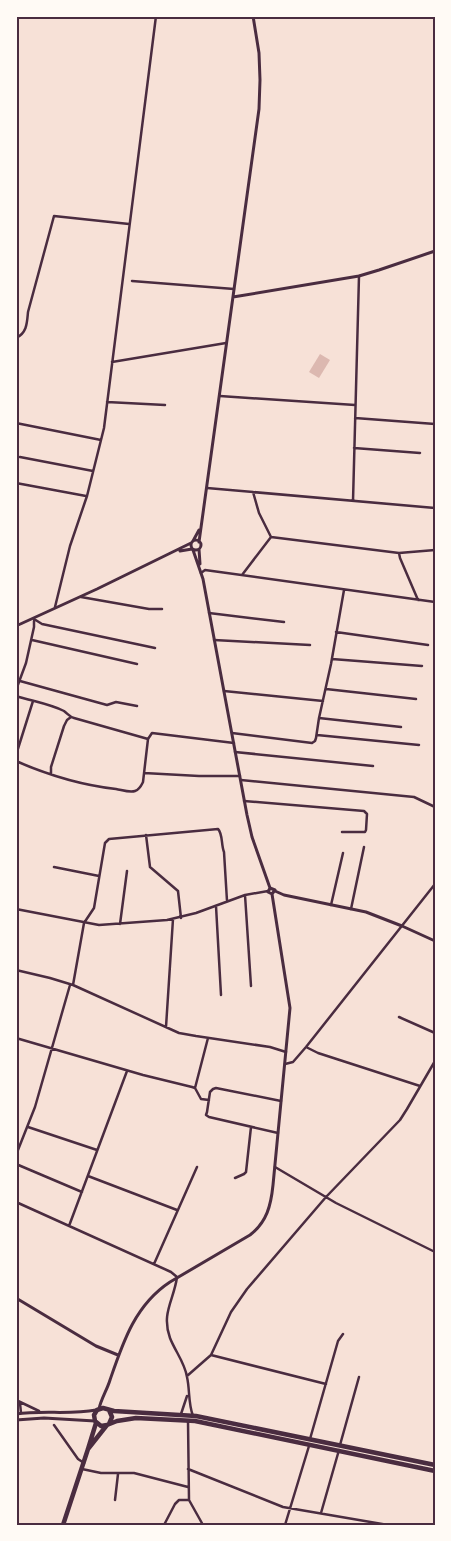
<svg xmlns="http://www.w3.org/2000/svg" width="451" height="1541" font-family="Jost,sans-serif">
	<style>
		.water { fill: #dcb8b0 }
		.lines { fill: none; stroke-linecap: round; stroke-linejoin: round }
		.minor { stroke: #4a2c40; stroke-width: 2.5 }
		.tertiary { stroke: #4a2c40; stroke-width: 3 }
		.primary { stroke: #4a2c40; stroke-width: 4.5 }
		.neatline { fill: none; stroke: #4a2c40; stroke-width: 2 }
	</style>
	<rect width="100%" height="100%" fill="#f7e1d7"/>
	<!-- water -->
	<path class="water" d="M320,354L330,360L319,378L309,372Z"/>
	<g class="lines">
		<!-- minor -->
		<path class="minor" d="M132,281L234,289
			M16,338C27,333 27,323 28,312L54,216L129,224
			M112,362L226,343
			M220,396L355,405
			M107,402L165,405
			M355,418L435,424
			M16,423L101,440
			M354,448L420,453
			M20,457L93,471
			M16,483L86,496
			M207,488L435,508
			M353,501L359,276
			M271,537L399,553L435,550
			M399,553L400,558L418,600
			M201,573L205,570L435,602
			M242,575L271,537L259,513L253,492
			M81,597L149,609H162
			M55,607L70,546L87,496L104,428L156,16
			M209,613L284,622
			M34,619L42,624L155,648
			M336,632L428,645
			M32,640L137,664
			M214,640L310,645
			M332,659L422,666
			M20,681L107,705L116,702L137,706
			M326,689L416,699
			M16,690L26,663L34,627V621
			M224,691L323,701
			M16,696C32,701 50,704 64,711C68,714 70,717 74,718L148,739L143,782C141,786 140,789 135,791C130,793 122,790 116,789C81,785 48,775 16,761
			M319,718L331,664L344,590
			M232,733L312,743L315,741L316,738L319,718L401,727
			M317,735L419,745
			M148,739L152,733L234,743
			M235,752L373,766
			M16,755L33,701
			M51,773V767L64,726L67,720L71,717
			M144,773L199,776H240
			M241,780L414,797L435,807
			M244,801L364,811L367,814L366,830L365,832H342
			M146,835L150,867L178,891L181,918
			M54,867L99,876
			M245,895L251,986
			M331,905L343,853
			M216,906L221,995
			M16,909L99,925L167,920L196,913L245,895L268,891
			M351,909L364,847
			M120,924L127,871
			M16,970L50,978L73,985L179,1033L196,1036L270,1047L286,1052
			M73,985L84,923L94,908L105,843L109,839L218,829C223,834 221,845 224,852L227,901
			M399,1017L435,1033
			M166,1027L173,919
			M16,1038L143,1075L192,1087L195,1088L201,1099L209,1100
			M306,1047L318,1053L420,1086
			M285,1064L293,1062L306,1047L435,884
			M195,1088L208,1038
			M28,1127L97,1150
			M278,1133L209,1117L206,1115L207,1112L210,1092L213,1089L216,1088L281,1101
			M16,1155L35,1107L70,985
			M16,1164L82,1192
			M275,1167L336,1203L435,1252
			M88,1176L177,1210
			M235,1178L244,1174L246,1172L251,1127
			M16,1202L171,1272L177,1277C174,1300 161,1313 170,1338C175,1351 185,1363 187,1377C190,1390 188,1403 193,1416
			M69,1226L127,1071
			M154,1264L197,1167
			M211,1355L326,1384
			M187,1376L211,1355L231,1312L247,1289L326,1197L400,1120L407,1109L435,1061
			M16,1400L39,1411
			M20,1403L21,1413
			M181,1414L187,1396
			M188,1421L189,1500L203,1525
			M54,1425L78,1459L84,1463
			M310,1439L338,1341L343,1334
			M340,1445L359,1377
			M82,1469L101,1473H134L188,1487
			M188,1469L283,1507L388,1525
			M115,1500L118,1474
			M321,1513L339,1450
			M164,1525L175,1504L179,1500H188
			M285,1525L309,1446"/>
		<!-- tertiary -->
		<path class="tertiary" d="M233,297L359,276L379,270L435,251
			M191 545a5 5 0 1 1 10 0a5 5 0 1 1-10 0Z
			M193,541L199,530
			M199,542L259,109L260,80L259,53L253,16
			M199,549L200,564
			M193,550L203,579L247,815L252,837L270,888
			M180,551L192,549
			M16,626L97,589L191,543
			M275,891L284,895L366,912L402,926L435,941
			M16,1298L96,1346L118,1355
			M99,1409C101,1399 107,1390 110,1380C123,1342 135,1305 170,1282L250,1235C267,1222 271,1205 273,1185L290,1008L272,894L275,890L270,888L268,892L272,894
			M16,1414C43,1410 70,1415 96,1410
			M16,1420L44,1418L95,1421"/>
		<!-- primary -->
		<path class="primary" d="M109,1410L112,1417L109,1424
			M107,1425L101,1426L95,1421L94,1415L97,1410L103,1408L114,1411L196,1416L435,1465
			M88,1449L107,1425L117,1421L136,1418L195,1421L435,1471
			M63,1525L88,1449L96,1423"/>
	</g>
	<!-- border -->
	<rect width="451" height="1541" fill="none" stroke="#fffaf5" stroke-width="35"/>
	<rect x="18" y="18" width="416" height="1506" class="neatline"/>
</svg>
